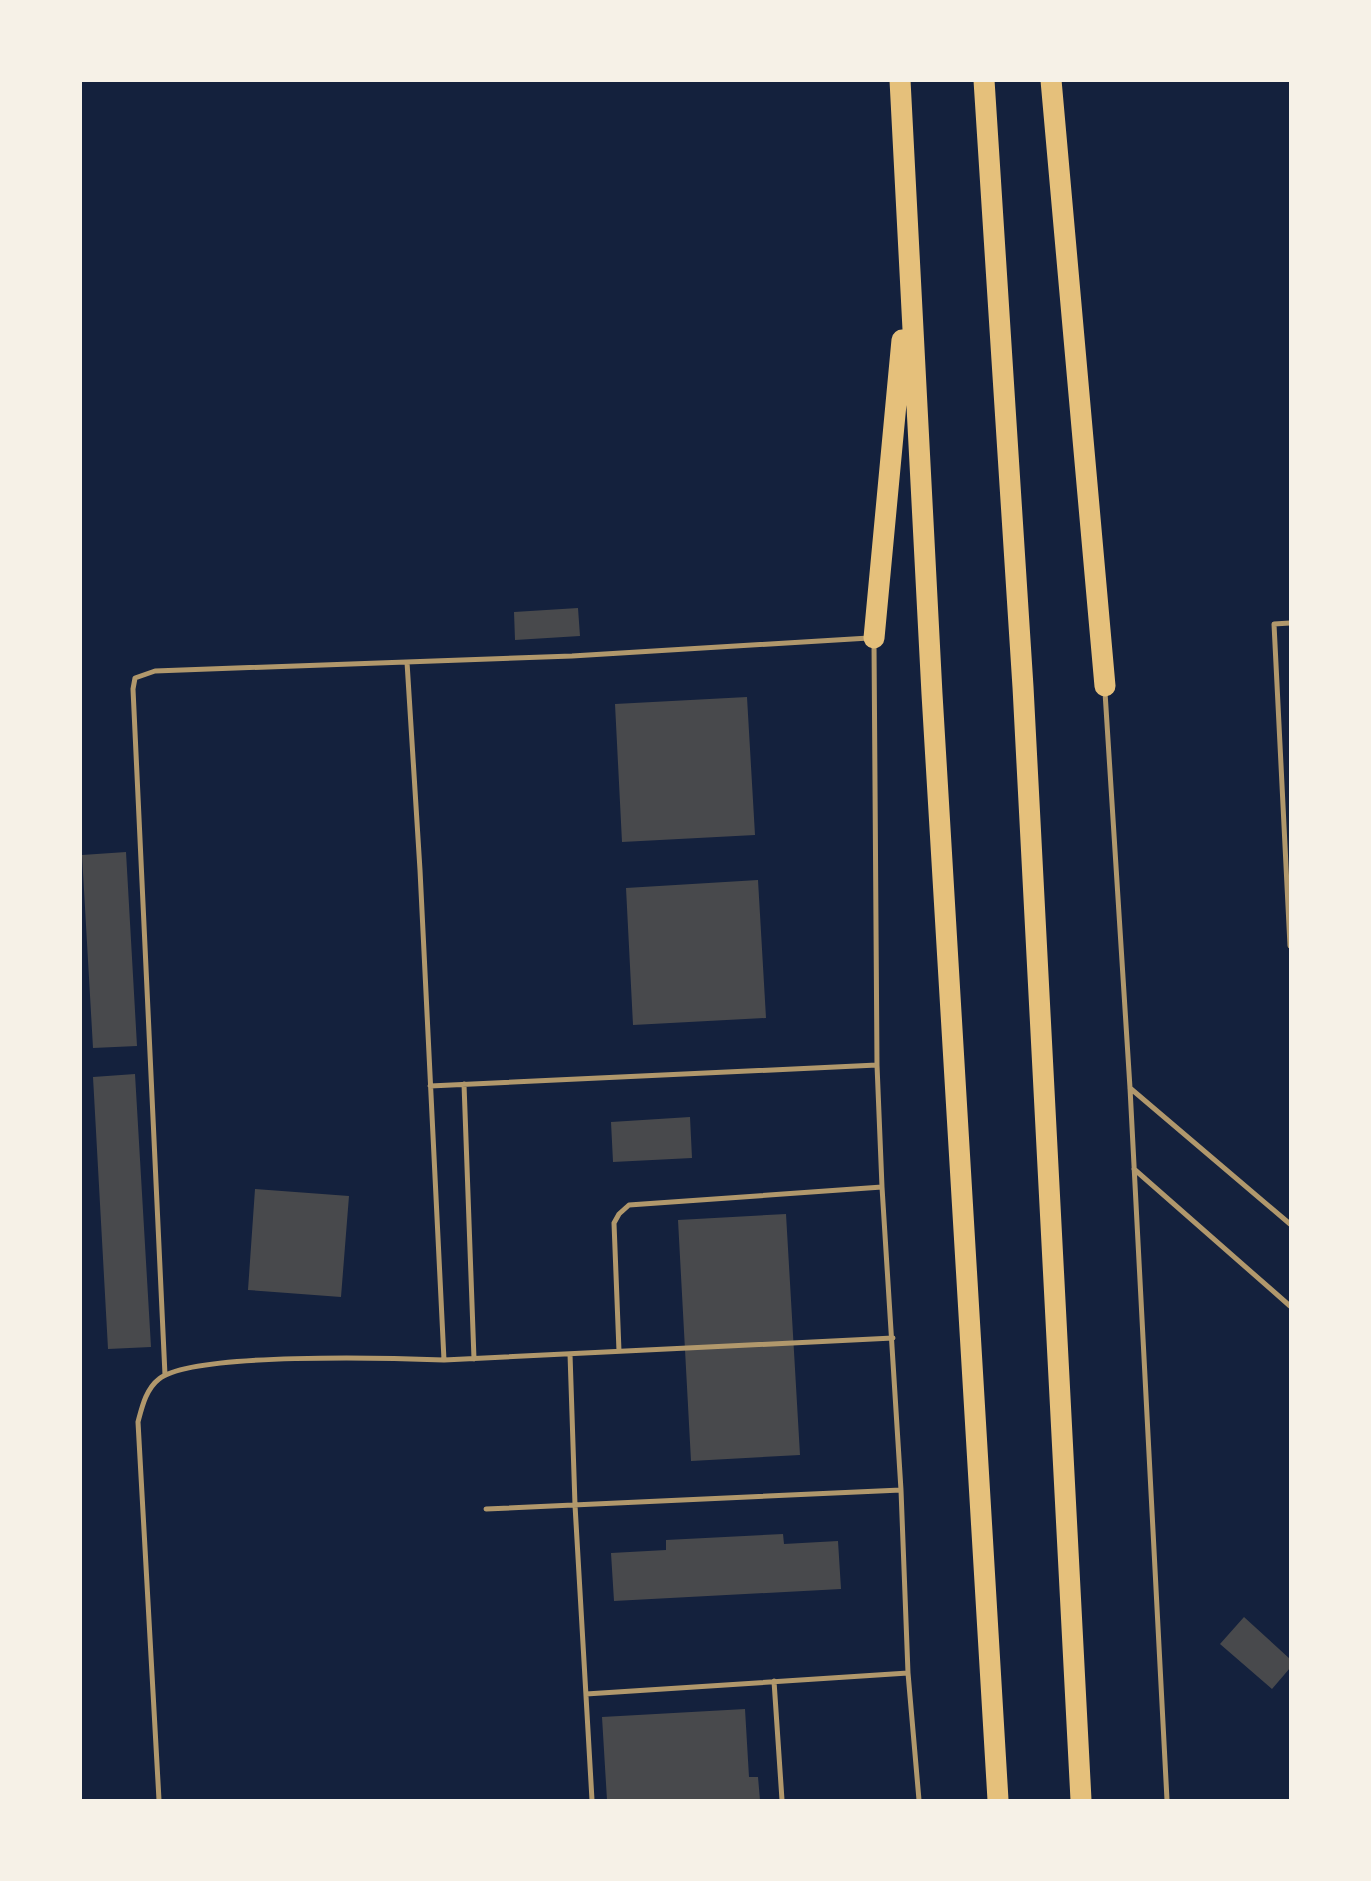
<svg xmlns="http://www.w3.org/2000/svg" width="1371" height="1881" font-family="'DejaVu Sans',sans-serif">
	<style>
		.building { fill: #48494c }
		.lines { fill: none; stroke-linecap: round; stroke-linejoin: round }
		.service { stroke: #b1986c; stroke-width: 5 }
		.motorway { stroke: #e5c07b; stroke-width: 21 }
	</style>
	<rect width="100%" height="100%" fill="#14213d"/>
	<!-- building -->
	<path class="building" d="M578,608L580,636L515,640L514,612Z
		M747,697L755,835L622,842L615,704Z
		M126,852L137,1046L93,1048L82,855Z
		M758,880L766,1018L633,1025L626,888Z
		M135,1074L151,1347L108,1349L93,1077Z
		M690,1117L692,1158L613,1162L611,1122Z
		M255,1189L349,1196L341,1297L248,1290Z
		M786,1214L800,1455L691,1461L678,1220Z
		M783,1534L784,1544L838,1541L841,1589L614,1601L611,1553L666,1550V1540Z
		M1244,1617L1290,1659V1668L1272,1689L1220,1644Z
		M745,1709L749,1777H758L760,1800H607L602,1717Z"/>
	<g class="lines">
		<!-- service -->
		<path class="service" d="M1290,623L1274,624L1290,946
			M874,643L877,1065L882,1187L901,1490L908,1673L919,1800
			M1105,692L1130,1088L1167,1800
			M464,1084L474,1359
			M430,1086L877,1065
			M1130,1088L1290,1224
			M1134,1169L1290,1306
			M619,1351L614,1223L619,1214L629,1205L882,1187
			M570,1354L575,1505L592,1800
			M444,1360L893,1338
			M165,1375L133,689L135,678L155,671L572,656L869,638
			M486,1509L901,1490
			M774,1681L782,1800
			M586,1694L908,1673
			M159,1800L138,1422C142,1407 146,1389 159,1379C192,1352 394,1358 444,1360L420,870L407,662"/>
		<!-- motorway -->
		<path class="motorway" d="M900,80L932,694L998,1800
			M984,80L1023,687L1081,1800
			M1051,80L1105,686
			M874,638L902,340"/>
	</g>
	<!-- border -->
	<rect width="1371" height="1881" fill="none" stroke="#f6f1e7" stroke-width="164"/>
</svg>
